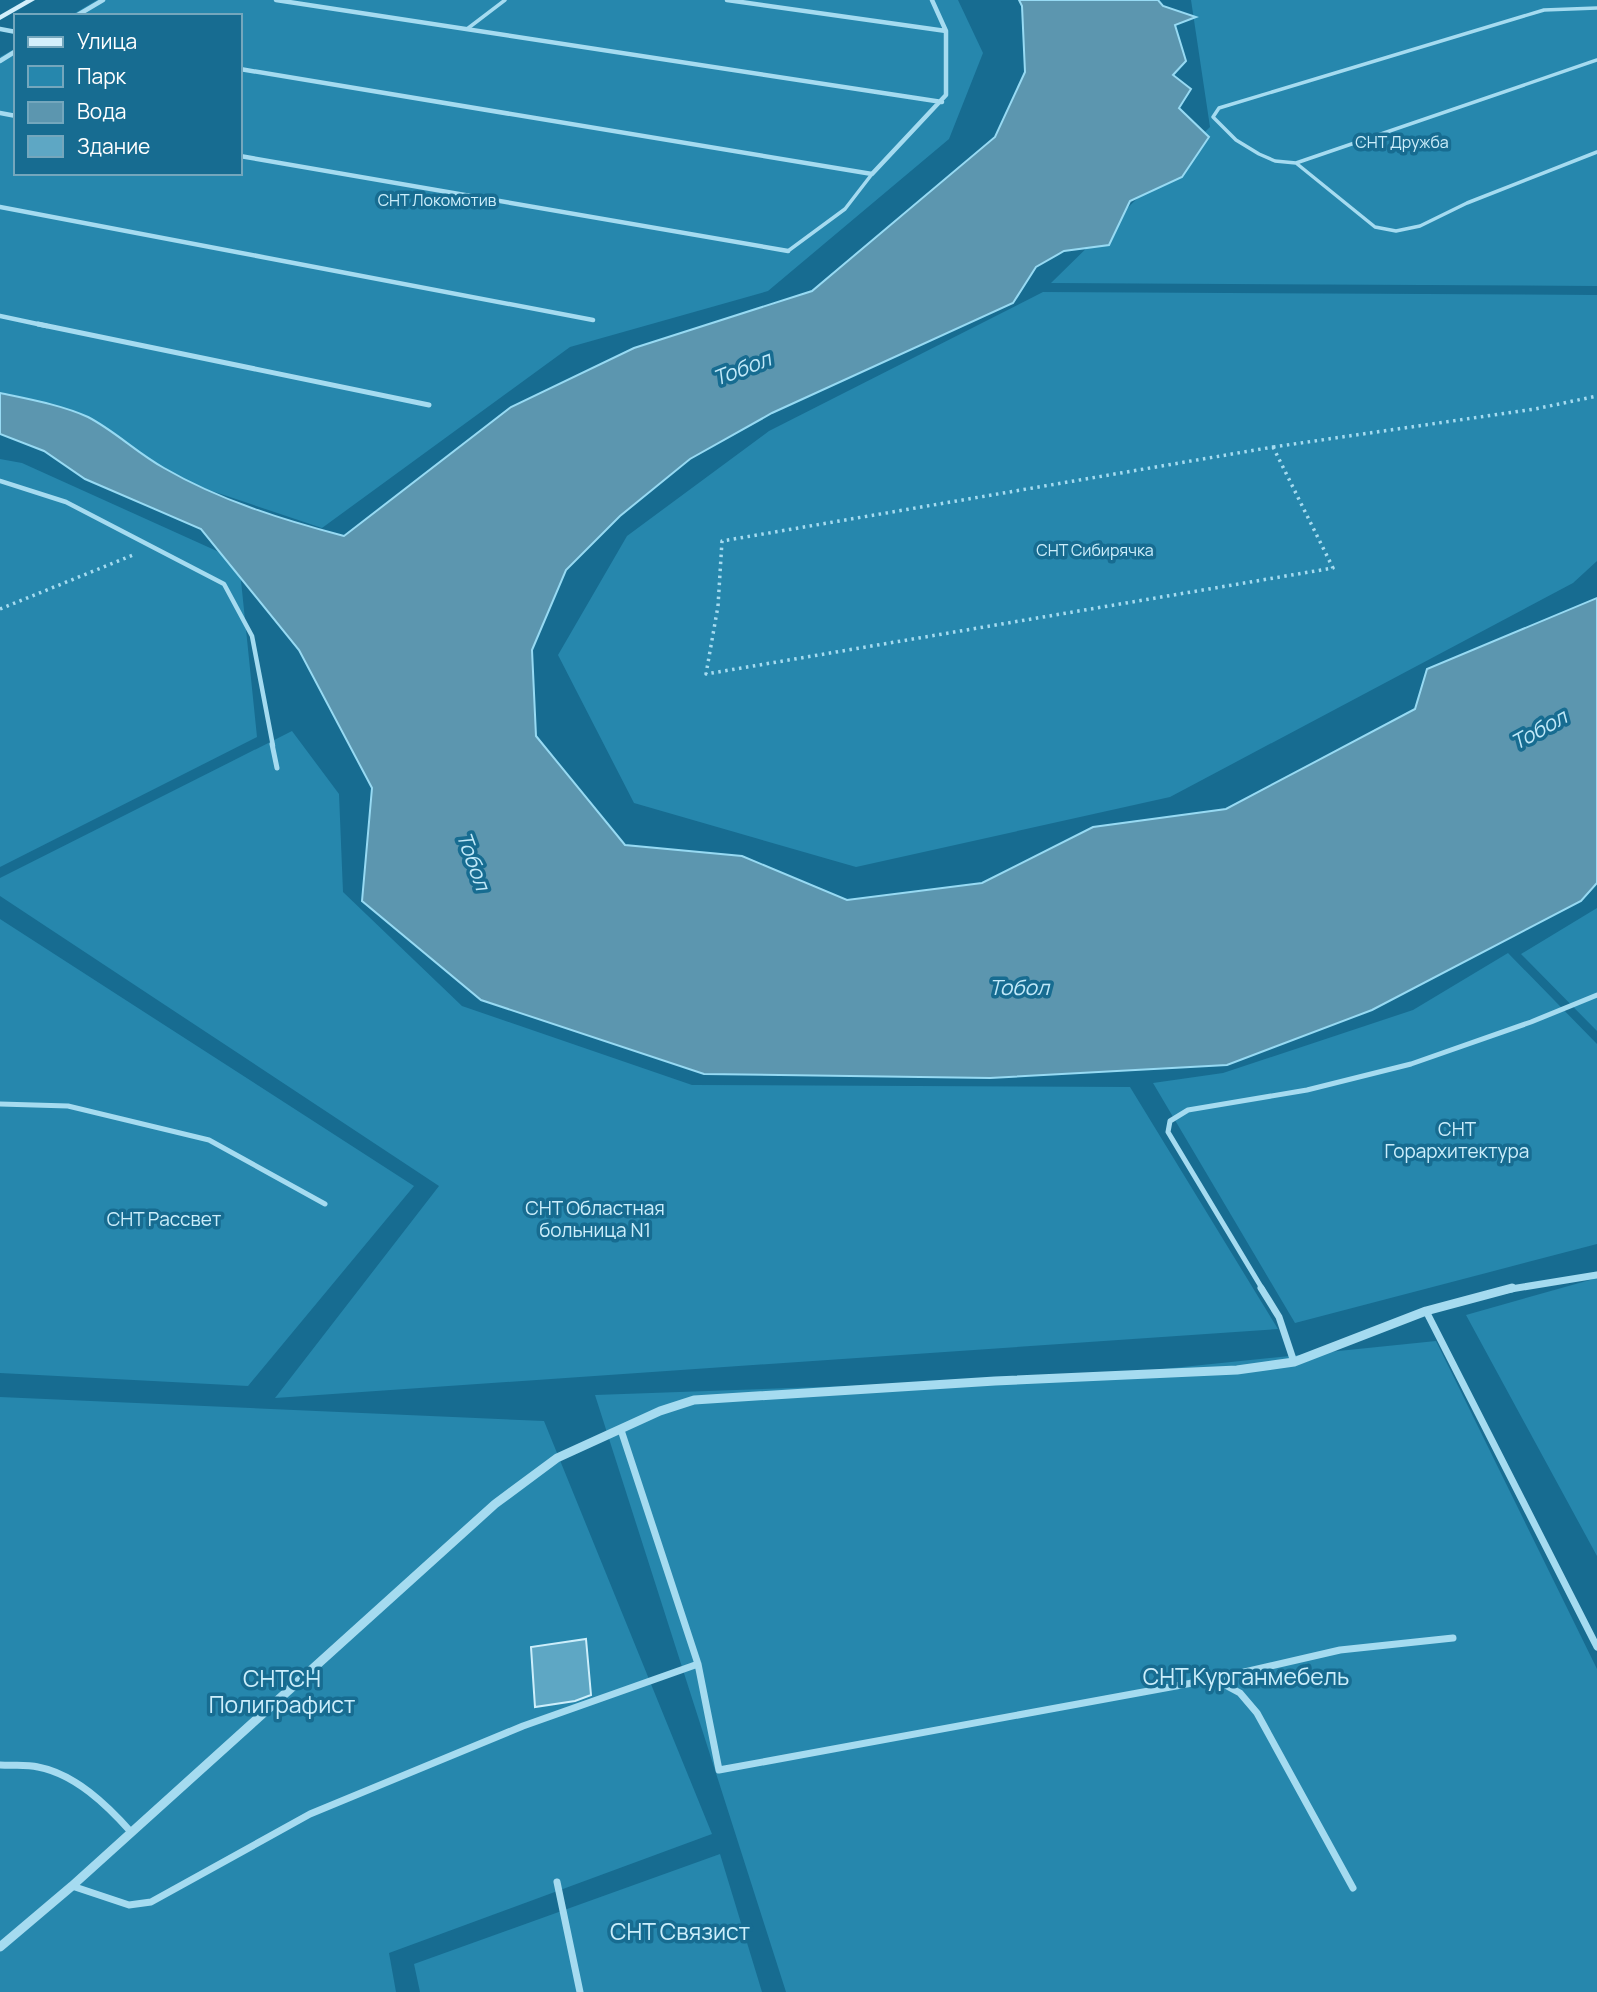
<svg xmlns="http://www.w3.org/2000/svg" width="1597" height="1992" font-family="Manrope,sans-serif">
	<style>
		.green { fill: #2687ad }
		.water { fill: #5c96af; stroke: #97daf3; stroke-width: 2 }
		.building { fill: #5ea7c4; stroke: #cceefb; stroke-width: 2 }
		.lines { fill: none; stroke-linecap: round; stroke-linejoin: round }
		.path { stroke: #a5dbf0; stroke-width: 3.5; stroke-dasharray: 2.5 4.5; stroke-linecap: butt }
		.lane-far3 { stroke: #a5dbf0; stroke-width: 3.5 }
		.lane-far2 { stroke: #a5dbf0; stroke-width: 4.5 }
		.lane-far1 { stroke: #a5dbf0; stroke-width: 5 }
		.lane { stroke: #a5dbf0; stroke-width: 7 }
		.street-far3 { stroke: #a5dbf0; stroke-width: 4.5 }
		.street-far2 { stroke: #a5dbf0; stroke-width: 5 }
		.street-far1 { stroke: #a5dbf0; stroke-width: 7 }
		.street { stroke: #a5dbf0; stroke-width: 9 }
		.secondary { fill: #d3effb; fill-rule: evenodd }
		.labels { text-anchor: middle; stroke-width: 7; stroke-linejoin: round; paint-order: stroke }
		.far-park-label { font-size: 16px; fill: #cceefb; stroke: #176c91 }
		.park-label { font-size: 19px; fill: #cceefb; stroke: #176c91 }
		.water-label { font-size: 21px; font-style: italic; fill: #c1e9f9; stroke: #176c91 }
		.near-park-label { font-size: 23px; fill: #cceefb; stroke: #176c91 }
	</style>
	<rect width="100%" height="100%" fill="#176c91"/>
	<!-- green -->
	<path class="green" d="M97,0H958L983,53L949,139L768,291L570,347L322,528L0,420V57L16,48V173H240V16H70Z
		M1191,0H1597V286L1051,283L1210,127Z
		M1043,292L1597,295V561L1573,583L1170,797L856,867L634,803L558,655L627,536L769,431Z
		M0,459L22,463L239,561L257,737L0,867Z
		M292,731L339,794L343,892L462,1006L692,1085L1130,1087L1278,1329L275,1398L439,1186L0,896V878Z
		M1597,908V1031L1521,954Z
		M0,919L414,1186L248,1386L0,1373Z
		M1508,953L1597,1044V1244L1295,1323L1153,1083L1223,1073L1413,1010Z
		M1597,1278V1556L1466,1315Z
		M1436,1341L1597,1669V1992H786L595,1395L1076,1378Z
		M0,1397L544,1421L712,1834L389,1953L396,1992H0Z
		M720,1854L762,1992H420L414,1964Z"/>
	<!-- water -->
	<path class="water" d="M1019,0H1158L1163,6L1196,17L1175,25L1186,61L1173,75L1191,89L1179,108L1209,137L1182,177L1130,201L1109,245L1064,251L1036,267L1013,303L772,413L690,459L620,516L566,570L532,650L536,736L625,845L742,856L847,900L982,883L1093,827L1226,809L1415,709L1427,669L1597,598V883L1581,901L1372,1010L1227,1065L990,1078L704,1074L481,1000L362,901L372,788L299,650L201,529L85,479L44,451L0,434V393C28,399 62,405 88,417C115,431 137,453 164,468C219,500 283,520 344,536L511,407L634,348L812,291L995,137L1025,72L1022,6Z"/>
	<!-- building -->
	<path class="building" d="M586,1639L591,1695L575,1701L535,1707L531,1647Z"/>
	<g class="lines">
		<!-- path -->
		<path class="path" d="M1273,447L1333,568L706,674L718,606L722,541Z
			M1273,447L1535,409L1597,396
			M0,609L133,555"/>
		<!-- lane-far3 -->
		<path class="lane-far3" d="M1597,8L1544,10L1219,108L1213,117L1236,140L1259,154L1275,161L1296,163L1375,227L1396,231L1420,226L1467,203L1597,152
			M467,29L505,0
			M1296,163L1597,60
			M788,251L845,209L872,174"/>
		<!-- lane-far2 -->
		<path class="lane-far2" d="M0,481L66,502L224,584L252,636L273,746"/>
		<!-- lane-far1 -->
		<path class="lane-far1" d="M272,744L277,768
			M0,1104L68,1106L209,1140L325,1204
			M1263,1290L1168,1132L1170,1121L1188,1110L1307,1090L1411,1064L1531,1022L1597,995"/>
		<!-- lane -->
		<path class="lane" d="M1261,1288L1279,1317L1294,1362
			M1426,1311L1597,1647
			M698,1664L719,1770L1214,1679L1340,1650L1453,1638
			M1214,1679L1240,1693L1257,1713L1353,1888
			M0,1765C13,1766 26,1764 38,1767C75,1774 107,1805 131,1832
			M557,1882L580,1992
			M72,1886L129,1905L151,1902L310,1814L523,1726L698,1664L621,1430"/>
		<!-- street-far3 -->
		<path class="street-far3" d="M276,0L942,102
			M727,0L946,31
			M76,16L103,0
			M0,29L16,32
			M0,61L16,51
			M240,69L872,174L946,95V31L932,0
			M0,113L16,116
			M240,156L788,251
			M0,207L593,320
			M0,316L47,326"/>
		<!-- street-far2 -->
		<path class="street-far2" d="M38,324L429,405"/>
		<!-- street-far1 -->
		<path class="street-far1" d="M1505,1290L1597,1275"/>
		<!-- street -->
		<path class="street" d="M0,1947L72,1886L495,1504L557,1458L660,1411L694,1400L995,1381L1237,1370L1294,1362L1426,1311L1512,1288"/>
		<!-- secondary -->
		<path class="secondary" d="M26,0H35L0,20V15Z"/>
	</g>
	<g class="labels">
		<!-- far-park labels -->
		<g class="far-park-label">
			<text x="1402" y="148">СНТ Дружба</text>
			<text x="437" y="206">СНТ Локомотив</text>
			<text x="1095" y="556">СНТ Сибирячка</text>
		</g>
		<!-- park labels -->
		<g class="park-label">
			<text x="1457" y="1136">СНТ<tspan x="1457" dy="22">Горархитектура</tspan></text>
			<text x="595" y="1215">СНТ Областная<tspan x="595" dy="22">больница N1</tspan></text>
			<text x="164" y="1226">СНТ Рассвет</text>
		</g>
		<!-- water labels -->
		<g class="water-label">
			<text transform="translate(742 369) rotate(-21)" y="7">Тобол</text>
			<text transform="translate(1539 730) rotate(-29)" y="7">Тобол</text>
			<text transform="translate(473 861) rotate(70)" y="7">Тобол</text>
			<text x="1019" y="995">Тобол</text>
		</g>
		<!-- near-park labels -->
		<g class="near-park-label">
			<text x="1246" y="1685">СНТ Курганмебель</text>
			<text x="282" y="1687">СНТСН<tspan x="282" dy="26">Полиграфист</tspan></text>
			<text x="680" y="1940">СНТ Связист</text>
		</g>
	</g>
	<!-- legend -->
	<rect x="14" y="14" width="228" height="161" fill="#176c91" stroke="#74a7bd" stroke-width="2"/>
	<rect x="28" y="37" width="35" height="10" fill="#d3effb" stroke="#74a7bd" stroke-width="2"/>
	<text x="77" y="49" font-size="21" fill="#ffffff">Улица</text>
	<rect x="28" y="66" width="35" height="21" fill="#2687ad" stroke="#74a7bd" stroke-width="2"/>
	<text x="77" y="84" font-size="21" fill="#ffffff">Парк</text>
	<rect x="28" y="102" width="35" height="21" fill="#5c96af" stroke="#74a7bd" stroke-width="2"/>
	<text x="77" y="119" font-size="21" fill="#ffffff">Вода</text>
	<rect x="28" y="136" width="35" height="21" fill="#5ea7c4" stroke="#74a7bd" stroke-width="2"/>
	<text x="77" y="154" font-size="21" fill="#ffffff">Здание</text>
</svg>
